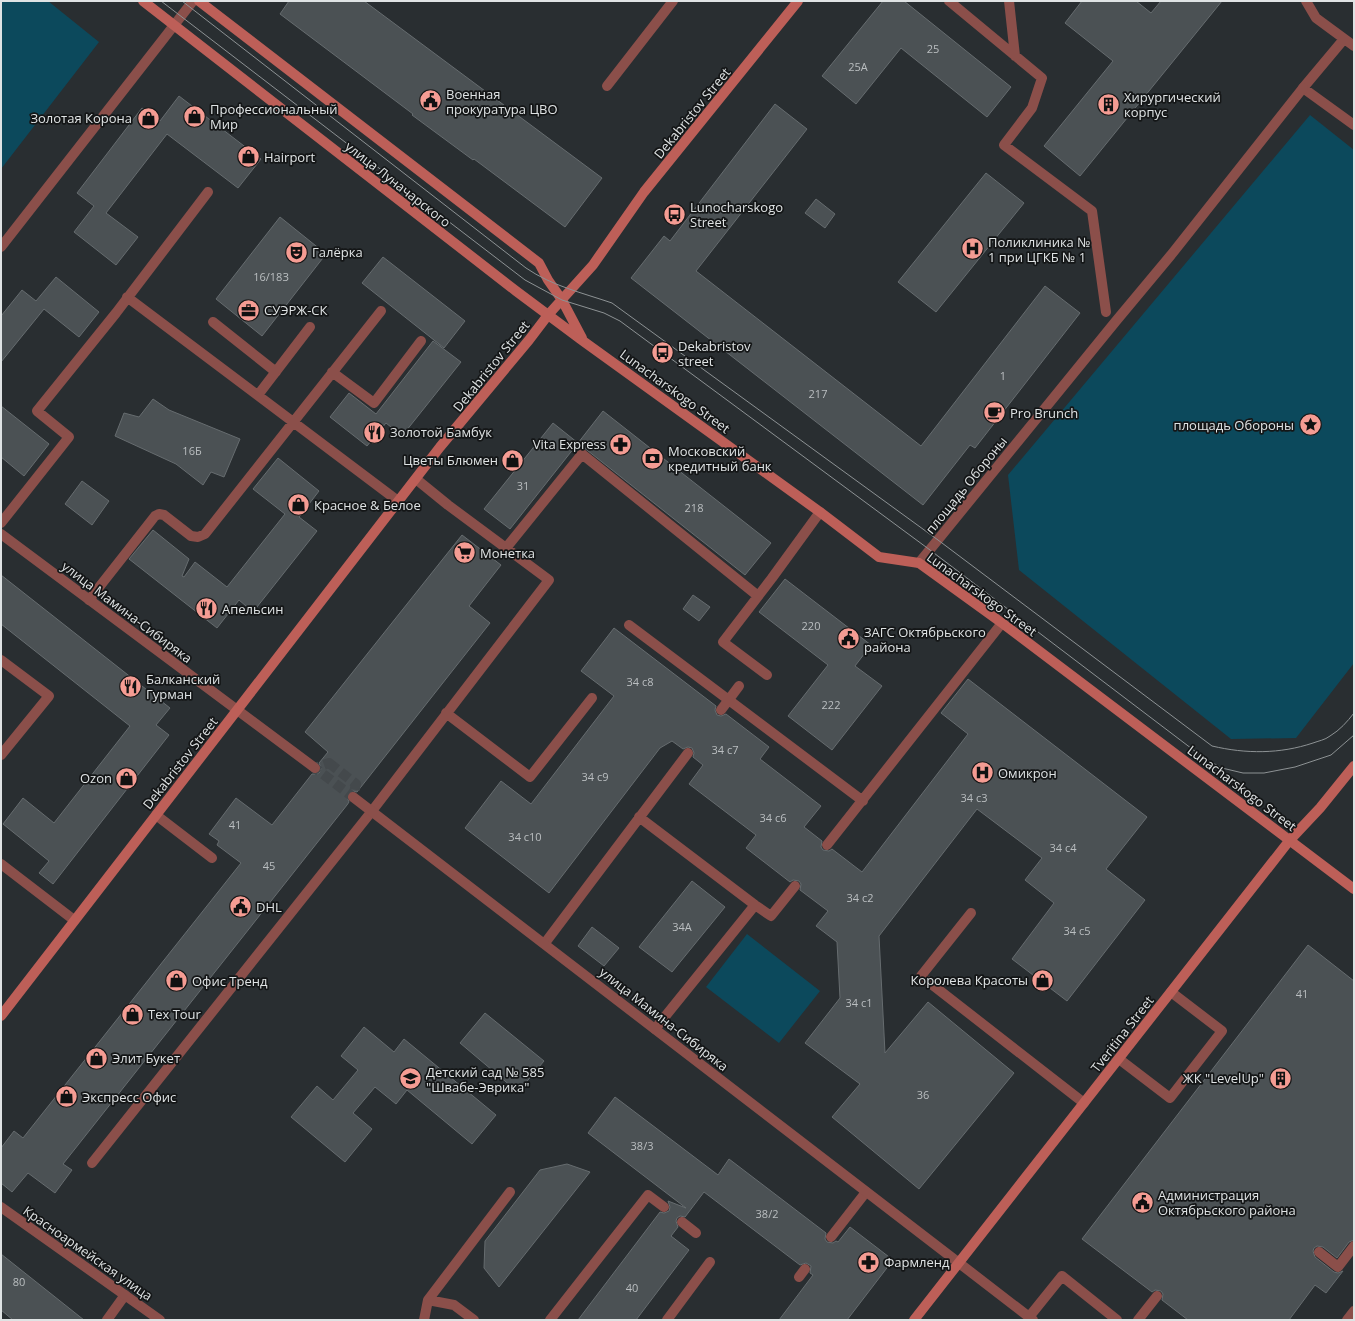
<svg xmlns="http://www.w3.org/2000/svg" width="1355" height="1321" font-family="'Open Sans',sans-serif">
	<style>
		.green { fill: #0c495c }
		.building { fill: #4b5154; stroke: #666c6f }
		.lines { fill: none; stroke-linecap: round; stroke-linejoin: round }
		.street-tunnel { stroke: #44494c; stroke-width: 10; stroke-dasharray: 10 5; stroke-linecap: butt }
		.lane { stroke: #8b4f4a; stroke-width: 10 }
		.street { stroke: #8b4f4a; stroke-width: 10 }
		.secondary { stroke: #bd5f58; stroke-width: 10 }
		.tram { stroke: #8d9294; stroke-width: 1 }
		.labels { text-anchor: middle; stroke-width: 3.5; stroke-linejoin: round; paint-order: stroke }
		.number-label { font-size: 11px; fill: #babec0 }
		.poi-label { font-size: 13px; fill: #dfe3e4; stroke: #141617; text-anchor: start }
		.street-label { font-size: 13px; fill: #dfe3e4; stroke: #141617 }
	</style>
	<rect width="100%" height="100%" fill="#292e31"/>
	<!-- green -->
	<path class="green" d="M1,1H48L99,42L1,169Z
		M1310,115L1354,150V663L1296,738L1231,739L1019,570L1008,475Z
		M747,934L820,991L779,1043L706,987Z"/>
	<!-- building -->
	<path class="building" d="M289,1H364L602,178L565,227L474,159L473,160L412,115L413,114L280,14Z
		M883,1H904L1011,87L987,117L901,48L856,104L822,76Z
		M1082,1H1136L1151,13L1161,1H1222L1080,176L1044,146L1113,61L1065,23Z
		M179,96L261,159L238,188L167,134L106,213L138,237L116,265L74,232L94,206L77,193L142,108L160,121Z
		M775,104L807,129L696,271L921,446L1045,286L1080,313L975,448L970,445L923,505L631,278L664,236L670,241Z
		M986,173L1024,203L936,312L898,282Z
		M816,199L835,214L825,228L805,213Z
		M280,217L326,254L262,336L216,299Z
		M383,257L465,321L444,348L362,283Z
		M56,277L99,312L79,337L44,309L1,362V316L22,290L36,301Z
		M433,341L461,362L402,436L386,423L367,446L330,417L349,393L376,414Z
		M153,399L169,410L240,439L224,477L211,472L203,485L176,464L115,436L124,413L139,417Z
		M1,406L49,444L24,476L1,457Z
		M603,411L771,543L745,575L578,443Z
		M553,423L578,443L510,529L484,509Z
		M278,458L319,491L299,517L317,531L253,612L239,600L217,628L129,559L153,530L189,559L182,576L184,577L195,562L227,587L285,514L253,489Z
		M82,481L109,501L92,525L65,504Z
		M462,535L501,565L469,606L490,623L357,792L353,791L348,793L347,797L349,802L347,805L63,1164L72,1170L55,1193L28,1173L12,1192L1,1183V1148L14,1131L23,1138L241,863L217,845L219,841L209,834L236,798L272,825L312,774H317L320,772L321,768L319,763L328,752L305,732Z
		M1,575L170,708L156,725L169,735L53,884L39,873L49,861L3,824L23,798L54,823L130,726L1,624Z
		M785,579L871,645L855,666L882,686L832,750L788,716L828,665L759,612Z
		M693,595L710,607L699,621L683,609Z
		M614,628L716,706L715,710L717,715L721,716L726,714L769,747L760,759L821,806L804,827L822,841L821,847L823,850L829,851L832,849L862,872L968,734L941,713L968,679L1147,817L1106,869L1145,900L1067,1001L1012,959L1054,903L1025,880L1042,858L977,809L879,936L885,1053L928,1002L1014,1073L919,1189L832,1117L860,1084L805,1043L840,998L837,942L816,926L828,911L800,890L801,884L799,881L793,880L790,882L746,848L756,835L689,784L703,765L693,757L694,753L692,748L688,747L683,749L672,741L660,748L549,893L465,828L501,781L531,804L614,696L581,671Z
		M692,881L725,907L672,972L639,947Z
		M592,927L619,948L604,966L578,946Z
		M1308,945L1354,981V1240L1349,1242L1337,1258L1323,1247L1317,1246L1314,1248L1313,1251L1315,1257L1334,1272L1338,1273L1343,1271L1326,1293L1315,1285L1289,1320H1188L1162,1300L1163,1294L1161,1291L1155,1290L1152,1292L1082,1239Z
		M485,1013L544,1061L518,1092L460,1043Z
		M364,1027L394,1052L404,1039L496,1115L472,1144L407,1090L396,1104L375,1087L353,1113L372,1129L345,1162L291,1117L317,1086L333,1100L358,1070L341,1056Z
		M615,1097L718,1175L729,1159L826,1233L825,1239L827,1242L833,1243L836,1241L838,1242L850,1227L893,1260L847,1320H779L813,1275L810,1273L811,1266L806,1263L800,1265L704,1192L685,1217L680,1216L677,1218L676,1221L678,1227L671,1236L689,1250L636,1320H578L660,1212L664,1213L669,1211L670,1207L668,1201L686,1208L588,1133Z
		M567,1164L590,1172L499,1287L484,1268L485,1241L540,1170Z
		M1,1254L84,1320H13L1,1310Z"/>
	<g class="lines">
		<!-- street-tunnel -->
		<path class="street-tunnel" d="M329,763L356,784L353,797L315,768Z"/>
		<!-- lane -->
		<path class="lane" d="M949,1L1042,78L1032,108L1004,145L1092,211L1106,312
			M1009,1L1015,56
			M1306,1L1316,18L1354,46
			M1344,39L1303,88L1354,125
			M607,86L673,1
			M127,297L398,501
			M213,322L276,372
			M332,372L374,403L421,341
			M258,395L310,327
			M1,523L69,437L37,411L116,313L208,192
			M506,548L582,454L758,596
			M89,600L155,516L159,514L164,515L191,536L198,537L205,534L381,311
			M629,625L863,801
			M1,660L49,696L1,755
			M767,675L723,642L772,578L820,512
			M721,710L739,686
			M446,713L530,777L592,698
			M156,815L212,858
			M639,817L755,905
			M827,845L1002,623
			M1,864L74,920
			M971,913L921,976L1084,1103
			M545,943L688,753
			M655,1029L755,905L771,916L795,886
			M1119,1059L1170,1098L1222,1031L1171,992
			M92,1163L372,811L549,580L448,505L416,479
			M682,1222L696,1233
			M831,1237L866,1192
			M1319,1252L1338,1267L1354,1246
			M959,1263L1033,1320
			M799,1277L805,1269
			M428,1300L454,1305L474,1320
			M1029,1317L1062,1276L1117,1320
			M107,1320L125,1295
			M424,1320L428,1300L510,1192
			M550,1320L648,1195L664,1207
			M667,1320L710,1262
			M1138,1320L1157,1296
			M1347,1320L1354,1311"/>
		<!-- street -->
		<path class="street" d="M1,247L193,1
			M1,534L315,768
			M919,563L1116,321L1171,255L1303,88
			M353,797L959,1263
			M1,1207L160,1320"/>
		<!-- secondary -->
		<path class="secondary" d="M143,1L516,291L583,341L820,512L879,557L919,563L1002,623L1354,889
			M199,1L539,263L548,280L562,300L582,338
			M1,1016L440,447L529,340L548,315L593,265L644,192L798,1
			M914,1320L1289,841L1320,808L1354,766"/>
		<!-- tram -->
		<path class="tram" d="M161,1L525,280L562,300L604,313L620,321L930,550L1204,758L1222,768L1243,773H1264L1295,767L1331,755L1354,735
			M182,1L526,268C552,286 583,293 612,303L938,540L1212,746C1246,754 1280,754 1313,743C1318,741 1325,740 1330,736C1340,730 1347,722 1354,713"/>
	</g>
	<!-- icons -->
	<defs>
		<symbol id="civic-disc" viewBox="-11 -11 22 22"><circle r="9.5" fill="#f59c93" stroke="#141617"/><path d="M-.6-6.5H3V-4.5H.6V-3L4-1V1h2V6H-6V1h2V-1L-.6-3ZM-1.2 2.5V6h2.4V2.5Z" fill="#111"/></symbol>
		<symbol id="building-disc" viewBox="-11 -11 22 22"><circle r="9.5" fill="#f59c93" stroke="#141617"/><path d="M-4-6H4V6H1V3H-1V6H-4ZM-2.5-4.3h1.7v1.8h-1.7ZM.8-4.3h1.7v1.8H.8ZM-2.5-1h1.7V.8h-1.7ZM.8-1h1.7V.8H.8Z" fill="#111"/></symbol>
		<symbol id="shop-disc" viewBox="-11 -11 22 22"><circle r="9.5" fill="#f59c93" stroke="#141617"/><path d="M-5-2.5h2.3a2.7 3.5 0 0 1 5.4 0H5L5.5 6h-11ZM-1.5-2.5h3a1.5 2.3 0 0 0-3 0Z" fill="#111"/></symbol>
		<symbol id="bus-disc" viewBox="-11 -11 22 22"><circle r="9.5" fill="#f59c93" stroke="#141617"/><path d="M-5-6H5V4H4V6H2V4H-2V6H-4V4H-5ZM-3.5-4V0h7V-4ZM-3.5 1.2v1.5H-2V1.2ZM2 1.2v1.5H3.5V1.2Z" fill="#111"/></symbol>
		<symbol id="hospital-disc" viewBox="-11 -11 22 22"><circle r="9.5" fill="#f59c93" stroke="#141617"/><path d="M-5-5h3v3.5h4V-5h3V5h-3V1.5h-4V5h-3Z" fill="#111"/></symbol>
		<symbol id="theatre-disc" viewBox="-11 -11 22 22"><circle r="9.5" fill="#f59c93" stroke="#141617"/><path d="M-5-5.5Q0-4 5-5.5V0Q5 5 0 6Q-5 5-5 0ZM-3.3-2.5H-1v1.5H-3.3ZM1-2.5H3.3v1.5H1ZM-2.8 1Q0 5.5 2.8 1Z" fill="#111"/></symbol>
		<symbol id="office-disc" viewBox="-11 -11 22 22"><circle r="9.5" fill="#f59c93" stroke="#141617"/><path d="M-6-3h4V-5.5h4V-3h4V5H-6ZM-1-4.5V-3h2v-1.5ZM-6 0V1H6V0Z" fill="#111"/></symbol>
		<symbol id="cafe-disc" viewBox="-11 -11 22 22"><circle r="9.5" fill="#f59c93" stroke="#141617"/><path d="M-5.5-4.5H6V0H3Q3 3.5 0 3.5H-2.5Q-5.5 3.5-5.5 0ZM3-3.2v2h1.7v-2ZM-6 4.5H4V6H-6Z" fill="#111"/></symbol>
		<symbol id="sight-disc" viewBox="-11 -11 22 22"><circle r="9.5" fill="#f59c93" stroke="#141617"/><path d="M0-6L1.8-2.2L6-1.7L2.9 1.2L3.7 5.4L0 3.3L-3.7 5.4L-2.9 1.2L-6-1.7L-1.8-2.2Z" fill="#111"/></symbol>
		<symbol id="restaurant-disc" viewBox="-11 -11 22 22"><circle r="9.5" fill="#f59c93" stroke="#141617"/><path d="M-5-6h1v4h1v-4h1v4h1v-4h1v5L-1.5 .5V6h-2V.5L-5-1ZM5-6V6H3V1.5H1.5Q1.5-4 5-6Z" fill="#111"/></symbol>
		<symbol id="pharmacy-disc" viewBox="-11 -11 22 22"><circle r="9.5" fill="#f59c93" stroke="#141617"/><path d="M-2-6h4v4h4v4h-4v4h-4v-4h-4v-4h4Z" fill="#111"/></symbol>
		<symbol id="bank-disc" viewBox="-11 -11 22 22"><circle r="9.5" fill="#f59c93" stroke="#141617"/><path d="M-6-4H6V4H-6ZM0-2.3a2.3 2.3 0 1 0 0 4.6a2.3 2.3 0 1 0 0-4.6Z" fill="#111"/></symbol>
		<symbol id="supermarket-disc" viewBox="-11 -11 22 22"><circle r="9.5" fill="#f59c93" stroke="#141617"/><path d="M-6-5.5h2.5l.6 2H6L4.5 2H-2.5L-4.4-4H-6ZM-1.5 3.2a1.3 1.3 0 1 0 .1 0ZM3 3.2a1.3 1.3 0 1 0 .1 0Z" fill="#111"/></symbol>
		<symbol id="school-disc" viewBox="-11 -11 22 22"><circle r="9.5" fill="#f59c93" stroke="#141617"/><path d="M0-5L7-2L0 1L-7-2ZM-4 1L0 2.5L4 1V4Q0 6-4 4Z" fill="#111"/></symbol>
	</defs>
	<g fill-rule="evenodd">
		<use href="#civic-disc" x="418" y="88" width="25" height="25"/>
		<use href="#building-disc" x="1096" y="92" width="25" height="25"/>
		<use href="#shop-disc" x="182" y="104" width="25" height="25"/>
		<use href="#shop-disc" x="136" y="106" width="25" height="25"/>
		<use href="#shop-disc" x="236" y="144" width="25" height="25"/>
		<use href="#bus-disc" x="662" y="202" width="25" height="25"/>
		<use href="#hospital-disc" x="960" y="236" width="25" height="25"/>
		<use href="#theatre-disc" x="284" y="240" width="25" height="25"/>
		<use href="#office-disc" x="236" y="298" width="25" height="25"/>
		<use href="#bus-disc" x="650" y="340" width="25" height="25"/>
		<use href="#cafe-disc" x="982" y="400" width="25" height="25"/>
		<use href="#sight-disc" x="1298" y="412" width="25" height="25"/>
		<use href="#restaurant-disc" x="362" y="420" width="25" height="25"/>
		<use href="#pharmacy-disc" x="608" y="432" width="25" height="25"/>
		<use href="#bank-disc" x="640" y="446" width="25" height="25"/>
		<use href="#shop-disc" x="500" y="448" width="25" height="25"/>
		<use href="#shop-disc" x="286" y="492" width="25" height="25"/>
		<use href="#supermarket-disc" x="452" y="540" width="25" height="25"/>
		<use href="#restaurant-disc" x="194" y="596" width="25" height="25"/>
		<use href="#civic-disc" x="836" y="626" width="25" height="25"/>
		<use href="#restaurant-disc" x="118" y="674" width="25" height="25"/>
		<use href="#hospital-disc" x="970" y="760" width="25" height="25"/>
		<use href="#shop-disc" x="114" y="766" width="25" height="25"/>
		<use href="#civic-disc" x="228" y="894" width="25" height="25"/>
		<use href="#shop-disc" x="1030" y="968" width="25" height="25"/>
		<use href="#shop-disc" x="164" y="968" width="25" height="25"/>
		<use href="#shop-disc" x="120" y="1002" width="25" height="25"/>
		<use href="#shop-disc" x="84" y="1046" width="25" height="25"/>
		<use href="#building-disc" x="1268" y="1066" width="25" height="25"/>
		<use href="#school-disc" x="398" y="1066" width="25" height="25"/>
		<use href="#shop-disc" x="54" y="1084" width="25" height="25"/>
		<use href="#civic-disc" x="1130" y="1190" width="25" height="25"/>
		<use href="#pharmacy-disc" x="856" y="1250" width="25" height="25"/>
	</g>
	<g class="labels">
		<!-- number labels -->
		<g class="number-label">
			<text x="933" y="53">25</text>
			<text x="858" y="71">25А</text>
			<text x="271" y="281">16/18З</text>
			<text x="1003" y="380">1</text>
			<text x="818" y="398">217</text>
			<text x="192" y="455">16Б</text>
			<text x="523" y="490">31</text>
			<text x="694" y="512">218</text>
			<text x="811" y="630">220</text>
			<text x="640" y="686">34 с8</text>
			<text x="831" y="709">222</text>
			<text x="725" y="754">34 с7</text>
			<text x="595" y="781">34 с9</text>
			<text x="974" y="802">34 с3</text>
			<text x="773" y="822">34 с6</text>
			<text x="235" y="829">41</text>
			<text x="525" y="841">34 с10</text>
			<text x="1063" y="852">34 с4</text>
			<text x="269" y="870">45</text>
			<text x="860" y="902">34 с2</text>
			<text x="682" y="931">34А</text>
			<text x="1077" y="935">34 с5</text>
			<text x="1302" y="998">41</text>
			<text x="859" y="1007">34 с1</text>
			<text x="923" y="1099">36</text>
			<text x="642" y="1150">38/3</text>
			<text x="767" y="1218">38/2</text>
			<text x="19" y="1286">80</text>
			<text x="632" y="1292">40</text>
		</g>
		<!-- poi labels -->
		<g class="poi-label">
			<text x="446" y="99">Военная<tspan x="446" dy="15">прокуратура ЦВО</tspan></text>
			<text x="1124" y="102">Хирургический<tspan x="1124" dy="15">корпус</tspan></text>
			<text x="210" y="114">Профессиональный<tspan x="210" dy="15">Мир</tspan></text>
			<text x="132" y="123" text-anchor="end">Золотая Корона</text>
			<text x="264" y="162">Hairport</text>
			<text x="690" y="212">Lunocharskogo<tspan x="690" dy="15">Street</tspan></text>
			<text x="988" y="247">Поликлиника №<tspan x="988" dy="15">1 при ЦГКБ № 1</tspan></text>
			<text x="312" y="257">Галёрка</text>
			<text x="264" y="315">СУЭРЖ-СК</text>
			<text x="678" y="351">Dekabristov<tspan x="678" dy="15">street</tspan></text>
			<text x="1010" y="418">Pro Brunch</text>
			<text x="1294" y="430" text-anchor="end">площадь Обороны</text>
			<text x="390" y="437">Золотой Бамбук</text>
			<text x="606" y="449" text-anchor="end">Vita Express</text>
			<text x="668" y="456">Московский<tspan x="668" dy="15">кредитный банк</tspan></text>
			<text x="498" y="465" text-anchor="end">Цветы Блюмен</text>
			<text x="314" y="510">Красное &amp; Белое</text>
			<text x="480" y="558">Монетка</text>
			<text x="222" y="614">Апельсин</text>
			<text x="864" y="637">ЗАГС Октябрьского<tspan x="864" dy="15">района</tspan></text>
			<text x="146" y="684">Балканский<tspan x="146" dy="15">Гурман</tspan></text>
			<text x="998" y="778">Омикрон</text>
			<text x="112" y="783" text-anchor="end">Ozon</text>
			<text x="256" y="912">DHL</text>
			<text x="1028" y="985" text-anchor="end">Королева Красоты</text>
			<text x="192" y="986">Офис Тренд</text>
			<text x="148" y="1019">Tex Tour</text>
			<text x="112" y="1063">Элит Букет</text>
			<text x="426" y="1077">Детский сад № 585<tspan x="426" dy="15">"Швабе-Эврика"</tspan></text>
			<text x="1264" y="1083" text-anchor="end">ЖК "LevelUp"</text>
			<text x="82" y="1102">Экспресс Офис</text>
			<text x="1158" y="1200">Администрация<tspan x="1158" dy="15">Октябрьского района</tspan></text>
			<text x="884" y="1267">Фармленд</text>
		</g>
		<!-- street labels -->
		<g class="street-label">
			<text transform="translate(692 113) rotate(-51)" y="5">Dekabristov Street</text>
			<text transform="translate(398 184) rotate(38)" y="5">улица Луначарского</text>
			<text transform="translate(491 366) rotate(-51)" y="5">Dekabristov Street</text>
			<text transform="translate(675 391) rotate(36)" y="5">Lunacharskogo Street</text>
			<text transform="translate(966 485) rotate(-51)" y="5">площадь Обороны</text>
			<text transform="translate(982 594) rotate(36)" y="5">Lunacharskogo Street</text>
			<text transform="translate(127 612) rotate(37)" y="5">улица Мамина-Сибиряка</text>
			<text transform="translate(180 763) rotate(-52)" y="5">Dekabristov Street</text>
			<text transform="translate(1242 788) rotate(37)" y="5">Lunacharskogo Street</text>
			<text transform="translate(664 1019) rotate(38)" y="5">улица Мамина-Сибиряка</text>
			<text transform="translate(1122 1034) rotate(-52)" y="5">Tveritina Street</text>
			<text transform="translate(88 1253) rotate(35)" y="5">Красноармейская улица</text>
		</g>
	</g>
	<!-- border -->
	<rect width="1355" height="1321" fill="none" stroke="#dfe3e4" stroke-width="4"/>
</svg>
